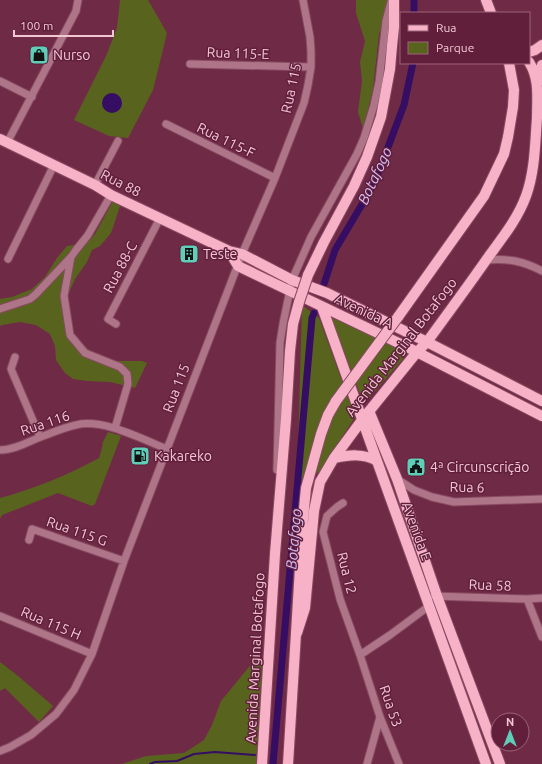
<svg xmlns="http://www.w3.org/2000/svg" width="542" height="764" font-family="Ubuntu,sans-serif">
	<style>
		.green { fill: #58641e }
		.water { fill: #350d62 }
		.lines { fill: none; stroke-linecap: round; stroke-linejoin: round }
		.stream { stroke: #350d62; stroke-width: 2 }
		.canal { stroke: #350d62; stroke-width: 7 }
		.minor-casing { stroke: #894a62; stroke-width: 9 }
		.major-casing { stroke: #894a62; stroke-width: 12 }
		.minor { stroke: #ae7588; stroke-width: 7 }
		.major { stroke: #f8b2c8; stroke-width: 10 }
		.major-bridge-casing { stroke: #894a62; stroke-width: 12; stroke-linecap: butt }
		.major-bridge { stroke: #f8b2c8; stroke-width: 10 }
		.labels { text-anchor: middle; stroke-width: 3; stroke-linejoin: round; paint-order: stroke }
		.street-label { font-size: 14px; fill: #f2c7d4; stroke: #621f3b }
		.poi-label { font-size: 14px; fill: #f2c7d4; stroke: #621f3b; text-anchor: start }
		.water-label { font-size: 15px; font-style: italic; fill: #d1c1f9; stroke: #621f3b }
	</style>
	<rect width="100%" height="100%" fill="#6f2b45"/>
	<!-- green -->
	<path class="green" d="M120,0H148L167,33L153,90L128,138L109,136L74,120L106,56L117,28Z
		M356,0H391L379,34L373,89L368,109L363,128L358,112L362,81L360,62L365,41L356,13Z
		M113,201L120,206L111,233L100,246L92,250L87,262L75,279L68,295L67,313L74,339L100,357L113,361H142L147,363L135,388L110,382L87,381L73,379L65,373L56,360L55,346L50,334L36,325L20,322L2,325L0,326V299L12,297L32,289L45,277L57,258L67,246L87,243L95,234Z
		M302,305L319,318L355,417L319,472L297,484Z
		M330,317L409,352L364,404Z
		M108,432L121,436L95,504L92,506L58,493L2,515L0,519V498C34,489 68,475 99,458L101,452L103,442Z
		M258,656L262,664L256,764H122L146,756L184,753L204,740L212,725L221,701Z
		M0,662L18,676L53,706L39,722L5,688L0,691Z"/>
	<!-- water -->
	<path class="water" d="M102 103a10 10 0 1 1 20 0a10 10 0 1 1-20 0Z"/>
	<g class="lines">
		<!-- stream -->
		<path class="stream" d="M271,756H274
			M150,764L155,762L177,761L194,754L215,752L255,755"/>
		<!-- canal -->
		<path class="canal" d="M414,13V0
			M324,284L335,250L374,184L404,105L413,63
			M273,764L312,318L314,313"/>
		<defs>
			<path id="minor" d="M190,64L311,67
				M0,81L32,97
				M166,124L275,178
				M7,143L76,11L78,0
				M95,185L118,141
				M71,257L64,296L70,335L85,353L120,367L127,374L128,384L115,428
				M8,259L54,165
				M486,260C508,258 523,261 542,271
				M0,309L30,299L36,294L71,257L76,250L88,235L111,195
				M116,324L108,319L160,218
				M15,357L11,369L40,437
				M0,450C16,450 31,440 46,435C56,431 66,427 76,425C102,418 142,439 167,449
				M277,470L280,343L283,324L292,280L311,237L357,154L364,138L374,105L379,82L386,21L391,2
				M397,479L414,490L432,497L454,502L542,499
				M343,503L337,507L327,516L323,532L340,599L360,655L380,717L399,764
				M29,540L32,529L124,561
				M434,596L527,599L542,598
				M527,599L542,637
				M0,616L92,654
				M360,655L390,635L429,606
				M0,751L10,747L31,735L56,714L74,690L92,654L124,561L167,449L242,254L275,178L304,103L308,85L311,67V51L310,37L303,0
				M367,764L380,717"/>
			<path id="major" d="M486,0L491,13
				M529,52L535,50L542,45
				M538,82L542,65
				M0,139L95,185L111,195L229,251L242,254L292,280L327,293L427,342L542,401
				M229,251L238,266L409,348L542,416
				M308,275L324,242L354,186L367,157L381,117L390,69L392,46L394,27V0
				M322,307L377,461L486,764
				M398,317L484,196L504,154L508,137L513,107L514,90L509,63
				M369,411L397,479L437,596L500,764
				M334,458C349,455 363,453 377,461
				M297,633L305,608L314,511L320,482L334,458L362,420L417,352L427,342C448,313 469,285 489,256C503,237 518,218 526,196C535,171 535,144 537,118C537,99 540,79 529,62
				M262,764L275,554L286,419L290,351L293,324L299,302
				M288,764L303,519L306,488L321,434L328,415L336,401"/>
		</defs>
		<!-- minor casing -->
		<use href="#minor" class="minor-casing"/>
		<!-- major casing -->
		<use href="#major" class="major-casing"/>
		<!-- minor -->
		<use href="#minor" class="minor"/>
		<!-- major -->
		<use href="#major" class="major"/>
		<defs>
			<path id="major-bridge" d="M299,302L308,275
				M336,401L398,317"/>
		</defs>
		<!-- major-bridge casing -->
		<use href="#major-bridge" class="major-bridge-casing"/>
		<!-- major-bridge -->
		<use href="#major-bridge" class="major-bridge"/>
	</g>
	<!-- icons -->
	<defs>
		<symbol id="shop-square" viewBox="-11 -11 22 22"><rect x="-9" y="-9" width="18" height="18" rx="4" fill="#5eceb8" stroke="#621f3b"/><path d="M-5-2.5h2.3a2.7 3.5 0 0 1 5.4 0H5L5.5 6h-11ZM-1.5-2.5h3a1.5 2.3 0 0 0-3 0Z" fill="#111"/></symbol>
		<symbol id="building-square" viewBox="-11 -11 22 22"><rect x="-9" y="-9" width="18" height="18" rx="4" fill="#5eceb8" stroke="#621f3b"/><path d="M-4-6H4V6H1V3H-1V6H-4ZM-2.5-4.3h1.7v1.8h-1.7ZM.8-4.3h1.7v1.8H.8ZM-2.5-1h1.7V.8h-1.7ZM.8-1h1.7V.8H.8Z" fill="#111"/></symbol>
		<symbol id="fuel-square" viewBox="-11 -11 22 22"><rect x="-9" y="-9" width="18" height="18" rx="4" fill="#5eceb8" stroke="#621f3b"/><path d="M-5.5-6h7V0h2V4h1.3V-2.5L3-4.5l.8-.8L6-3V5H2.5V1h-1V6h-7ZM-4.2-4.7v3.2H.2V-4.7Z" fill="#111"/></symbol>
		<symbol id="civic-square" viewBox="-11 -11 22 22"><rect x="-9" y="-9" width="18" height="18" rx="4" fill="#5eceb8" stroke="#621f3b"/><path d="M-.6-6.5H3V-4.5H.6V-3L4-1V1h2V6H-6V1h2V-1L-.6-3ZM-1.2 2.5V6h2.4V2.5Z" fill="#111"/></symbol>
	</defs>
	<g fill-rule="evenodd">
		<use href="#shop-square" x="28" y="44" width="22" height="22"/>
		<use href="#building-square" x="178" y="243" width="22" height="22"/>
		<use href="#fuel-square" x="129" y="445" width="22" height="22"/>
		<use href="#civic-square" x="405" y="456" width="22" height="22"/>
	</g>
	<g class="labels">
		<!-- street labels -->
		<g class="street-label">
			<text transform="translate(238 53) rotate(2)" y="5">Rua 115-E</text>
			<text transform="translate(291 88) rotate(-78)" y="5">Rua 115</text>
			<text transform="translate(226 140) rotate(26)" y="5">Rua 115-F</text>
			<text transform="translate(121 183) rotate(27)" y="5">Rua 88</text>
			<text transform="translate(120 267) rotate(-62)" y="5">Rua 88-C</text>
			<text transform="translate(364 311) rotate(25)" y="5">Avenida A</text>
			<text transform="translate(401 347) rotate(-52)" y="5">Avenida Marginal Botafogo</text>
			<text transform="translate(176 388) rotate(-69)" y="5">Rua 115</text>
			<text transform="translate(45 423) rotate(-19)" y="5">Rua 116</text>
			<text transform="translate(467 487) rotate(1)" y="5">Rua 6</text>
			<text transform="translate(77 531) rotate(19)" y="5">Rua 115 G</text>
			<text transform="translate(417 531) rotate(70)" y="5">Avenida E</text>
			<text transform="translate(347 573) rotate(76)" y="5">Rua 12</text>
			<text transform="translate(490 585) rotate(2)" y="5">Rua 58</text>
			<text transform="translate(51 623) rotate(23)" y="5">Rua 115 H</text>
			<text transform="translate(255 658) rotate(-87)" y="5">Avenida Marginal Botafogo</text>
			<text transform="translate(391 706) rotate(71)" y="5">Rua 53</text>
		</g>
		<!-- poi labels -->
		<g class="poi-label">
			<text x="53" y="60">Nurso</text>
			<text x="203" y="259">Teste</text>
			<text x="154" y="461">Kakareko</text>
			<text x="430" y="472">4ª Circunscrição</text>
		</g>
		<!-- water labels -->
		<g class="water-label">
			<text transform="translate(375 176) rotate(-65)" y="5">Botafogo</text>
			<text transform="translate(294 539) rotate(-85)" y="5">Botafogo</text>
		</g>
	</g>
	<!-- legend -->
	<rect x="400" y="12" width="130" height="52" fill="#621f3b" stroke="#9c6278"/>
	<rect x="408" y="25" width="20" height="6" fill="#f8b2c8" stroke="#9c6278"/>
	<text x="436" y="32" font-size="12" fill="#f2c7d4">Rua</text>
	<rect x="408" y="42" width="20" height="12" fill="#58641e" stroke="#9c6278"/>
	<text x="436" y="52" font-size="12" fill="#f2c7d4">Parque</text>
	<!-- north arrow -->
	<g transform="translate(510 732)"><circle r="19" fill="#621f3b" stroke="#9c6278"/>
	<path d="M0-3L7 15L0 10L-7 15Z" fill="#5eceb8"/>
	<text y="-6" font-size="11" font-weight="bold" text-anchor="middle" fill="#f2c7d4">N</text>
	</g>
	<!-- scale -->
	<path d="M14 30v6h99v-6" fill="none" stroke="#f2c7d4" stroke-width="2"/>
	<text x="20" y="30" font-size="12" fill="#f2c7d4" stroke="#621f3b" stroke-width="3" paint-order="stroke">100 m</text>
</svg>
